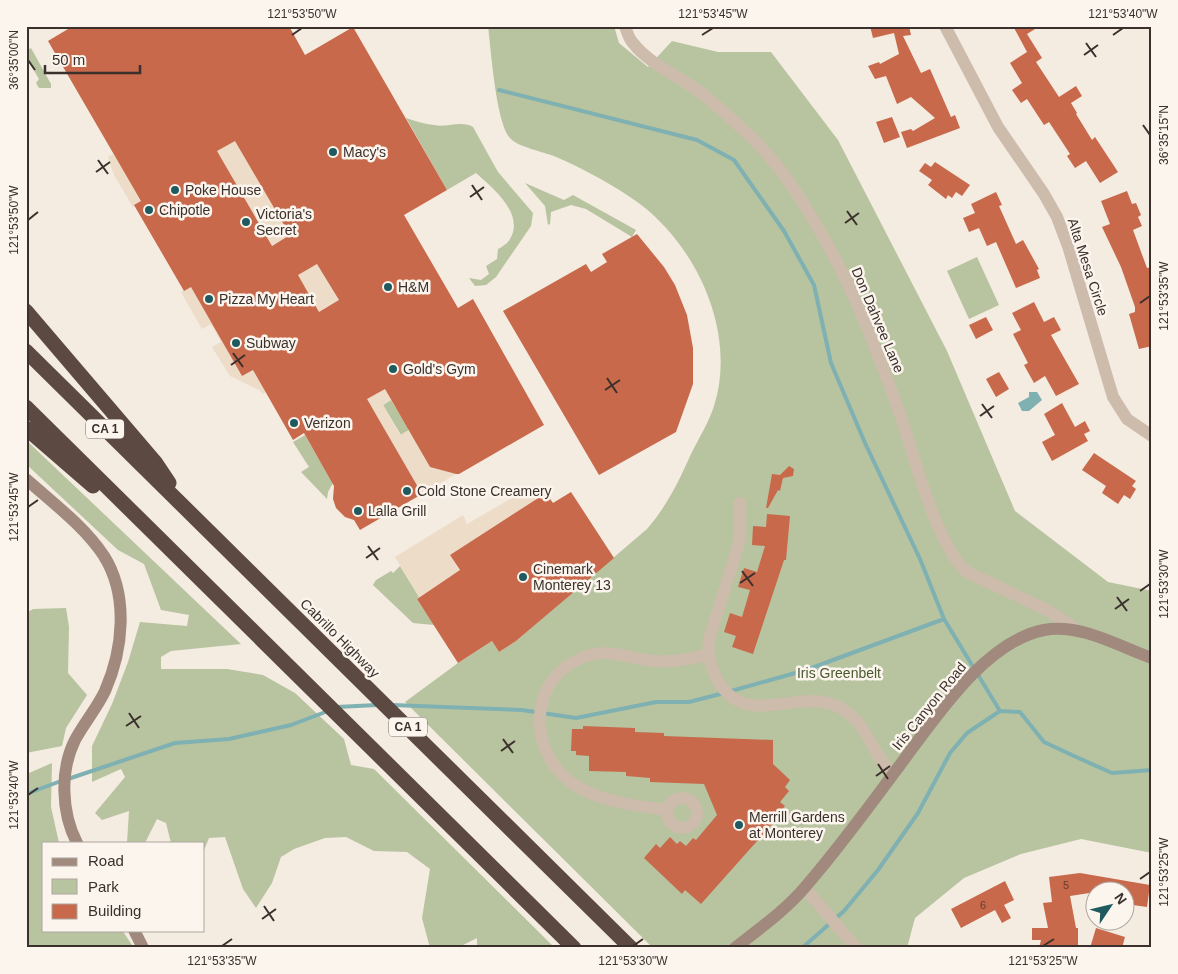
<svg xmlns="http://www.w3.org/2000/svg" width="1178" height="974" font-family="Arial,sans-serif">
	<style>
		.green { fill: #b8c4a0 }
		.plaza { fill: #ecdcc8 }
		.water { fill: #7fb0b2 }
		.lines { fill: none; stroke-linecap: round; stroke-linejoin: round }
		.stream { stroke: #7fb0b2; stroke-width: 4 }
		.building { fill: #c8694b; fill-rule: evenodd }
		.street { stroke: #cdbbac; stroke-width: 12 }
		.secondary { stroke: #a18a7d; stroke-width: 12 }
		.highway { stroke: #5c4a42; stroke-width: 15 }
		.ticks { fill: none; stroke: #3b302b; stroke-width: 2 }
		.poi-dot { fill: #1f5a5e; stroke: #fbf5ee; stroke-width: 2 }
		.labels { text-anchor: middle; stroke-width: 5; stroke-linejoin: round; paint-order: stroke }
		.number-label { font-size: 11px; fill: #5e3e33 }
		.shield { fill: #fbf5ee; stroke: #756b66; stroke-width: 1 }
		.shield-label { font-size: 12px; font-weight: bold; fill: #3b302b }
		.poi-label { font-size: 14px; fill: #3b302b; stroke: #fbf5ee; text-anchor: start }
		.street-label { font-size: 14px; fill: #3b302b; stroke: #fbf5ee }
		.park-label { font-size: 14px; fill: #4a5a2e; stroke: #fbf5ee }
		.neatline { fill: none; stroke: #3b302b; stroke-width: 2 }
		.ticks-label { font-size: 12px; text-anchor: middle; fill: #3b302b }
	</style>
	<rect width="100%" height="100%" fill="#f4ebe1"/>
	<!-- green -->
	<path class="green" d="M488,26H614L619,43L648,67L672,41L718,52H771L838,140L947,351L1015,511L1108,582L1152,591V853L1081,839L1021,854L964,878L915,918L907,948H653L405,702L458,663L492,641L499,652L516,641L647,529C667,506 679,481 691,454C699,438 709,422 714,406C737,334 698,248 640,204C614,185 584,169 554,156C543,152 520,147 512,140C496,128 491,48 488,26Z
		M31,48L51,84V88H39L36,83L39,79L26,57V51Z
		M406,118C415,121 424,124 434,125C447,128 462,120 473,127L498,172L533,213L531,226L496,277L486,285L475,286L469,278L481,280L489,274L486,266L497,259L498,249C502,247 508,243 510,239C525,214 493,188 476,173L447,190Z
		M525,183L564,200L573,195L636,230L632,237L586,209L571,205L551,212L550,224L548,225L545,206Z
		M977,257L999,305L969,319L947,271Z
		M391,400L409,430L401,435L383,405Z
		M305,435L333,483L328,492L327,499L301,472L309,467L293,442Z
		M26,440L241,644L171,651L161,657V669H227L263,675L295,693L344,739L351,765L374,769L555,948H477V938L457,948H430L422,918L430,869L407,852L374,851L346,837L325,838L294,849L281,857L272,883L256,908L243,889L225,837L209,838L204,850V843H171L166,823L157,819L145,843H127L129,811L102,820L95,813L125,777L121,769L92,782V746L112,704L128,662L140,622L187,626L189,615L161,610L144,564L118,550L26,464Z
		M400,566L419,597L417,599L434,625L413,623L373,585L376,580L391,571L393,573Z
		M66,608L69,627L68,673L87,695L66,728L62,746L26,753V613L33,609Z
		M52,763L51,807L59,843H44V930H122L134,948H26V772L29,773Z"/>
	<!-- plaza -->
	<path class="plaza" d="M155,26L216,107L310,268L318,264L370,354L379,378L391,400L383,405L400,435L409,430L430,467L456,474L422,494L371,406L310,442L304,433L308,432L330,306L319,312L278,242L194,290L242,376L253,370L266,392L263,394L259,390L230,376L212,347L221,342L211,324L202,329L181,292L269,242L220,156L133,207L114,175L108,157L113,154L139,196L224,147Z
		M535,485L542,496L450,555L461,573L451,576L419,597L395,557L463,515L467,524Z"/>
	<!-- water -->
	<path class="water" d="M1029,392H1037L1042,400L1029,411H1022L1018,403L1029,397Z"/>
	<g class="lines">
		<!-- stream -->
		<path class="stream" d="M499,90L697,140L734,160L784,231L814,285L831,363L865,443L920,559L944,619L1000,711
			M731,691L806,670L944,619
			M392,705L522,710L576,718L656,702H689L724,693
			M337,707L377,705
			M68,779L175,743L229,739L291,725L328,711
			M26,794L61,781
			M802,948L844,911L878,870L918,813L950,753L967,733L1000,711L1020,712L1044,742L1074,756L1112,773L1152,770"/>
	</g>
	<!-- building -->
	<path class="building" d="M73,26H289L305,55L353,27L447,190L404,215L458,308L473,299L544,425L459,474H456L430,467L385,389L367,399L422,494L360,530L354,520L345,517L336,508L333,499L334,486L304,433L293,440L253,370L242,376L191,287L184,291L134,205L141,201L48,41ZM235,141L290,235L272,246L217,151ZM317,264L339,300L319,312L298,275Z
		M870,26H909L911,35L903,36L921,73L930,69L951,117L955,115L960,128L907,148L901,132L911,129L913,131L935,118L911,97L897,104L886,76L875,79L868,66L879,62L880,64L899,54L894,33L873,38Z
		M1013,26H1040L1027,34L1042,58L1036,62L1059,97L1076,86L1082,96L1071,103L1077,113L1076,114L1092,140L1095,137L1118,172L1100,183L1086,161L1075,168L1067,156L1070,154L1049,122L1044,125L1027,99L1021,103L1012,90L1022,83L1010,63L1027,52Z
		M892,117L900,137L884,143L876,122Z
		M935,162L970,185L962,196L956,192L952,198L948,195L946,199L928,185L932,180L919,171L925,163L931,167Z
		M1127,191L1132,204L1136,203L1141,215L1138,217L1142,226L1133,230L1147,268L1152,267V346L1139,349L1129,314L1135,312V307L1121,267L1102,227L1110,224L1101,201Z
		M996,192L1002,205L999,206L1016,244L1023,240L1039,269L1037,270L1040,278L1016,288L996,242L987,246L979,228L969,232L963,218L975,213L971,204Z
		M637,234L664,267L675,285L687,315L693,348V384L676,432L599,475L503,311L586,264L591,272L607,262L602,254Z
		M1034,302L1044,322L1054,317L1061,330L1051,335L1079,384L1056,396L1045,376L1034,383L1024,365L1028,363L1013,334L1021,330L1012,313Z
		M986,317L993,330L976,339L969,325Z
		M999,372L1009,389L996,397L986,379Z
		M1062,403L1075,427L1085,421L1090,431L1084,434L1088,441L1052,461L1042,442L1055,435L1044,414Z
		M1094,453L1136,481L1132,486L1136,489L1130,499L1124,495L1118,504L1102,493L1106,486L1082,470Z
		M789,466L794,469L793,476L783,478L780,491L778,490L768,508H766L772,474L780,475Z
		M571,492L614,558L516,641L499,652L492,641L458,663L417,599L460,570L450,555L546,493L553,503Z
		M767,514L790,516L786,560H784L753,654L732,647L736,636L724,632L730,613L742,617L750,590L738,587L744,568L757,572L765,546L752,545L753,526L766,527Z
		M583,726L635,728V732L664,733V736L773,740V764L790,780L785,787L789,791L780,802L785,806L780,812L781,814L701,904L685,890L682,894L644,858L656,844L660,848L670,837L677,844L680,841L686,846L693,838L696,840L717,815L704,784L650,782V778L626,776V772L589,771V756L576,755V751H571L572,729H583Z
		M1080,873L1150,885L1147,907L1126,904V892H1096L1070,896L1076,928H1078V948H1039L1041,940H1032V928H1048L1043,903L1052,902L1049,877Z
		M1005,881L1014,900L1004,905L1011,918L1002,923L995,910L961,928L951,909Z
		M1096,928L1125,937L1122,948H1090Z"/>
	<g class="lines">
		<!-- street -->
		<path class="street" d="M625,26C627,32 629,39 633,43C649,64 679,76 700,92C716,105 733,120 748,134C783,167 808,209 831,251C859,302 880,359 900,414C914,455 936,545 967,572L1049,611L1076,629
			M945,26L998,127L1044,194L1057,217L1068,246L1113,397L1127,419L1152,436
			M740,503V540L709,639C707,655 711,669 719,683C750,730 798,686 839,707C868,722 871,754 893,774
			M667 813a15 15 0 1 1 30 0a15 15 0 1 1-30 0Z
			M667,810C638,806 603,802 578,787C527,757 525,679 584,657C609,647 630,659 655,661C674,662 690,660 708,654
			M805,888L856,948"/>
		<!-- secondary -->
		<path class="secondary" d="M26,479C53,503 84,526 104,556C129,596 123,650 105,691C97,708 84,723 75,740C60,770 61,812 77,843
			M134,930L143,948
			M735,948C759,929 786,910 806,886C837,850 866,811 894,773C930,726 982,642 1044,630C1080,623 1118,646 1152,658"/>
		<!-- highway -->
		<path class="highway" d="M26,311L155,462L169,483
			M26,351L631,948
			M26,407L574,948
			M26,428L93,486"/>
	</g>
	<!-- ticks -->
	<path class="ticks" d="M292,35L302,28M702,35L713,28M1113,35L1123,28M1086,43L1096,57M1084,55L1098,45M28,60L35,70M1143,125L1150,135M98,160L108,174M96,172L110,162M472,185L482,200M470,197L484,187M847,211L857,225M28,220L38,212M845,223L859,213M1140,303L1150,296M233,353L243,367M231,365L245,355M607,378L617,393M605,390L620,380M982,404L992,418M980,416L994,406M28,507L38,500M368,546L378,560M366,558L380,548M742,571L753,586M740,583L755,573M1140,591L1150,584M1117,597L1127,611M1115,609L1129,599M129,713L139,728M126,726L141,716M503,739L513,753M501,751L515,741M878,764L888,779M876,776L890,766M28,795L38,788M1140,879L1150,872M264,906L274,921M262,919L276,909M222,946L232,939M633,946L643,939M1043,946L1054,939"/>
	<!-- markers -->
	<g class="poi-dot">
		<circle cx="333" cy="152" r="5"/>
		<circle cx="175" cy="190" r="5"/>
		<circle cx="149" cy="210" r="5"/>
		<circle cx="246" cy="222" r="5"/>
		<circle cx="388" cy="287" r="5"/>
		<circle cx="209" cy="299" r="5"/>
		<circle cx="236" cy="343" r="5"/>
		<circle cx="393" cy="369" r="5"/>
		<circle cx="294" cy="423" r="5"/>
		<circle cx="407" cy="491" r="5"/>
		<circle cx="358" cy="511" r="5"/>
		<circle cx="523" cy="577" r="5"/>
		<circle cx="739" cy="825" r="5"/>
	</g>
	<g class="labels">
		<!-- number labels -->
		<g class="number-label">
			<text x="1066" y="889">5</text>
			<text x="983" y="909">6</text>
		</g>
		<!-- shield labels -->
		<g class="shield">
			<rect x="86" y="419.5" width="38" height="19" rx="4"/>
			<rect x="389" y="717.5" width="38" height="19" rx="4"/>
		</g>
		<g class="shield-label">
			<text x="105" y="433">CA 1</text>
			<text x="408" y="731">CA 1</text>
		</g>
		<!-- poi labels -->
		<g class="poi-label">
			<text x="343" y="157">Macy's</text>
			<text x="185" y="195">Poke House</text>
			<text x="159" y="215">Chipotle</text>
			<text x="256" y="219">Victoria's<tspan x="256" dy="16">Secret</tspan></text>
			<text x="398" y="292">H&amp;M</text>
			<text x="219" y="304">Pizza My Heart</text>
			<text x="246" y="348">Subway</text>
			<text x="403" y="374">Gold's Gym</text>
			<text x="304" y="428">Verizon</text>
			<text x="417" y="496">Cold Stone Creamery</text>
			<text x="368" y="516">Lalla Grill</text>
			<text x="533" y="574">Cinemark<tspan x="533" dy="16">Monterey 13</tspan></text>
			<text x="749" y="822">Merrill Gardens<tspan x="749" dy="16">at Monterey</tspan></text>
		</g>
		<!-- street labels -->
		<g class="street-label">
			<text transform="translate(1088 267) rotate(72)" y="5">Alta Mesa Circle</text>
			<text transform="translate(878 320) rotate(67)" y="5">Don Dahvee Lane</text>
			<text transform="translate(340 638) rotate(45)" y="5">Cabrillo Highway</text>
			<text transform="translate(929 706) rotate(-51)" y="5">Iris Canyon Road</text>
		</g>
		<!-- park labels -->
		<g class="park-label">
			<text x="839" y="678">Iris Greenbelt</text>
		</g>
	</g>
	<!-- border -->
	<rect width="1178" height="974" fill="none" stroke="#fbf5ee" stroke-width="55"/>
	<!-- legend -->
	<rect x="42" y="842" width="162" height="90" fill="#fbf5ee" stroke="#aea6a0"/>
	<rect x="52" y="858" width="25" height="8" fill="#a18a7d" stroke="#aea6a0"/>
	<text x="88" y="866" font-size="15" fill="#3b302b">Road</text>
	<rect x="52" y="879" width="25" height="15" fill="#b8c4a0" stroke="#aea6a0"/>
	<text x="88" y="892" font-size="15" fill="#3b302b">Park</text>
	<rect x="52" y="904" width="25" height="15" fill="#c8694b" stroke="#aea6a0"/>
	<text x="88" y="916" font-size="15" fill="#3b302b">Building</text>
	<!-- north arrow -->
	<g transform="translate(1110 906) rotate(55)"><circle r="24" fill="#fbf5ee" stroke="#aea6a0"/>
	<path d="M0-4L9 19L0 12L-9 19Z" fill="#1f5a5e"/>
	<text y="-8" font-size="14" font-weight="bold" text-anchor="middle" fill="#3b302b">N</text>
	</g>
	<!-- scale -->
	<path d="M45 65v8h95v-8" fill="none" stroke="#3b302b" stroke-width="2.5"/>
	<text x="52" y="65" font-size="15" fill="#3b302b" stroke="#fbf5ee" stroke-width="4" paint-order="stroke">50 m</text>
	<rect x="28" y="28" width="1122" height="918" class="neatline"/>
	<g class="ticks-label">
		<text x="302" y="18">121°53'50"W</text>
		<text x="713" y="18">121°53'45"W</text>
		<text x="1123" y="18">121°53'40"W</text>
		<text transform="translate(14 60) rotate(-90)" y="4">36°35'00"N</text>
		<text transform="translate(1164 135) rotate(-90)" y="4">36°35'15"N</text>
		<text transform="translate(14 220) rotate(-90)" y="4">121°53'50"W</text>
		<text transform="translate(1164 296) rotate(-90)" y="4">121°53'35"W</text>
		<text transform="translate(14 507) rotate(-90)" y="4">121°53'45"W</text>
		<text transform="translate(1164 584) rotate(-90)" y="4">121°53'30"W</text>
		<text transform="translate(14 795) rotate(-90)" y="4">121°53'40"W</text>
		<text transform="translate(1164 872) rotate(-90)" y="4">121°53'25"W</text>
		<text x="222" y="965">121°53'35"W</text>
		<text x="633" y="965">121°53'30"W</text>
		<text x="1043" y="965">121°53'25"W</text>
	</g>
</svg>
